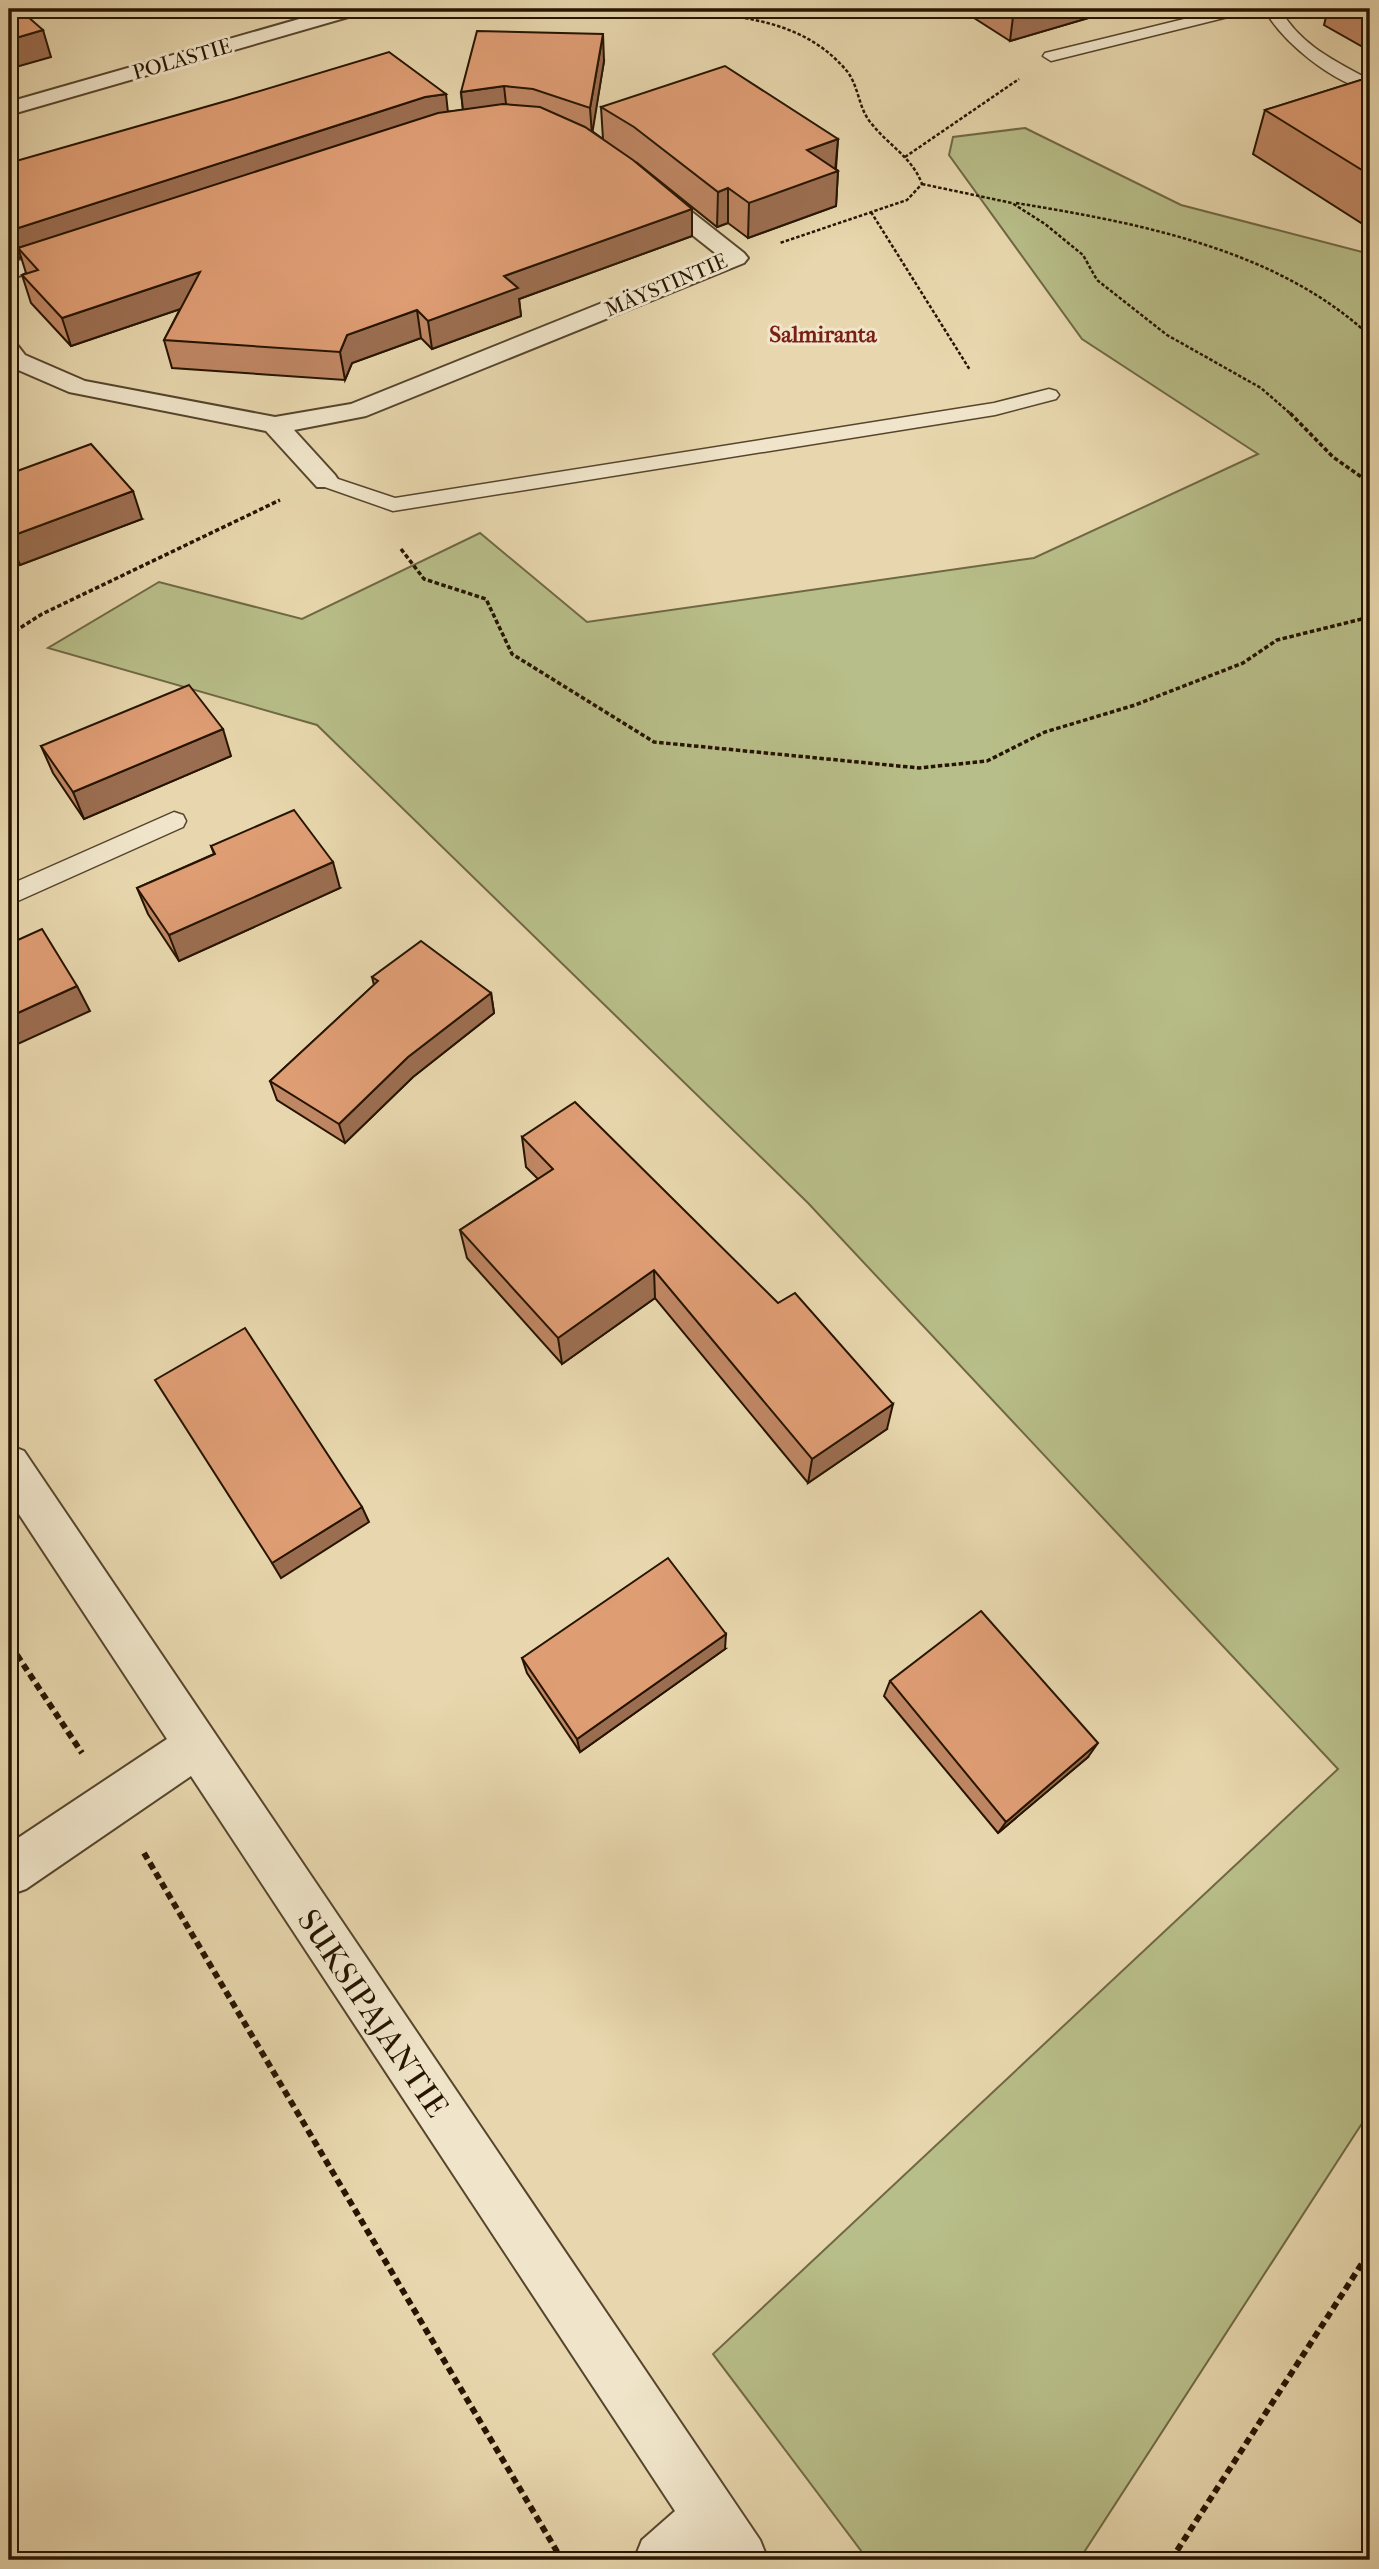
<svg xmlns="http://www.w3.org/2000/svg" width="1379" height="2569" font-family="'IM FELL French Canon',serif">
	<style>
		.green { fill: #b8be89; stroke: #6f6944; stroke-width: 2 }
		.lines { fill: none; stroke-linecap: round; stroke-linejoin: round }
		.service-casing { stroke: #56452c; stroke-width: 3 }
		.minor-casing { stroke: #56452c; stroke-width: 4 }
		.path-far3 { stroke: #261400; stroke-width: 2.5; stroke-dasharray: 3.5 2; stroke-linecap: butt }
		.path-far2 { stroke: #261400; stroke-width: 3.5; stroke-dasharray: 4.5 2.5; stroke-linecap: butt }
		.path-far1 { stroke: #261400; stroke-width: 4.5; stroke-dasharray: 5 3.5; stroke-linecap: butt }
		.path { stroke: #261400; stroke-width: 6; stroke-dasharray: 7 4.5; stroke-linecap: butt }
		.service { fill: #f0e5ca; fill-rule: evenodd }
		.minor { fill: #f0e5ca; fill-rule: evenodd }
		.wall { fill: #c08764; stroke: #261400; stroke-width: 2 }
		.shaded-wall { fill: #9c6e51; stroke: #261400; stroke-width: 2 }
		.building { fill: #df9d74; stroke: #261400; stroke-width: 2 }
		.labels { text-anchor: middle; stroke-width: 6; stroke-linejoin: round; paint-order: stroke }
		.far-street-label { font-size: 21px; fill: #261400; stroke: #f0e5ca }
		.far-neighbourhood-label { font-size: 23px; font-weight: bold; fill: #7a1f14; stroke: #f0e5ca }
		.near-street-label { font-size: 32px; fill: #261400; stroke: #f0e5ca }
	</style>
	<rect width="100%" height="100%" fill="#e8d7ae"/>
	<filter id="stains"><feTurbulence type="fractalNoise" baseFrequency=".00286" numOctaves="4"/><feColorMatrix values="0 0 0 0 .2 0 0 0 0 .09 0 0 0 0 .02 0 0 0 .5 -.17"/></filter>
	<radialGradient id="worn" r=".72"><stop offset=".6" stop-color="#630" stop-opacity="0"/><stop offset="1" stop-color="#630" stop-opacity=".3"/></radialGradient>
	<!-- green -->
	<path class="green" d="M1025,128L1181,205L1370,254V2111L1079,2560H868L713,2354L1338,1769L808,1203L317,725L48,648L159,582L302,619L480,533L587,622L1034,558L1258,454L1082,339L949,155L953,137Z"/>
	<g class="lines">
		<defs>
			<path id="service" d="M1225,9H1251L1248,12L1051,61L1043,56L1045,53Z
				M1264,9H1280C1300,45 1335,61 1370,80V91C1332,82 1283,43 1264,9Z
				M1049,389L1056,391L1059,395L1056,399L995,415L393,511L319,485L316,481L326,475L395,498L994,403Z
				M174,812L183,815L186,821L183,827L9,905V885Z"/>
			<path id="minor" d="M334,9H365L362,13L9,115V102Z
				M651,184L659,186L744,253L748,258L744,263L366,416L294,430L335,475L339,481L335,487H317L266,431L69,392L9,366V344L18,346L25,355L85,381L275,417L351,404L719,256L643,196L640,191L643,186Z
				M75,243L83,245L87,250L83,255L9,279V264Z
				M9,1445L24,1451L760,2540L768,2560H634L642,2540L675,2511L191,1776L26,1889L9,1895V1844L167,1739L9,1499Z"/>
		</defs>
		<!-- service casing -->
		<use href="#service" class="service-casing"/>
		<!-- minor casing -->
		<use href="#minor" class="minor-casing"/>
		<!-- path-far3 -->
		<path class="path-far3" d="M663,9C729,16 799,15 846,70C859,85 858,108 871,123C888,145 912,157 922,184L907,200L780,243
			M905,157L1019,79
			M922,184L1012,203L1045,224L1083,255L1097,280L1167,335L1261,388L1292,415
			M1016,203C1138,223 1277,249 1370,336
			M871,212L970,370"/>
		<!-- path-far2 -->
		<path class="path-far2" d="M1290,413L1333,457L1370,483
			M401,549L424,579L486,599L512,654L654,742L919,768L987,761L1045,732L1135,705L1243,663L1277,640L1370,617
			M9,635L42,614L280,500"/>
		<!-- path-far1 -->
		<path class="path-far1" d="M9,1642L18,1656"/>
		<!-- path -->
		<path class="path" d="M17,1655L82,1753
			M144,1853L562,2560
			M1171,2560L1370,2251"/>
		<!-- service -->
		<use href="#service" class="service"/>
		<!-- minor -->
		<use href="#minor" class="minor"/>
	</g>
	<!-- wall -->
	<path class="wall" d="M960,9H1119L1010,41Z
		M1328,9H1370V51L1324,25Z
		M604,61L592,131L603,139L601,107L838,139L836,169L838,171L836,206L748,238L728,223L717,227L636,162L692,209V236L519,299L521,316L432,349L421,338L352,363L345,380L172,368L164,340L180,309L71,346L31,303L22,275L26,273L21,257L12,260L9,256V163L463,110L461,92Z
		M1370,77V228H1369L1253,154L1265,110Z
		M9,474L142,519L20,565L9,551Z
		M41,746L231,756L84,819L53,773Z
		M211,846L340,888L179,961L148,914L137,888L214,854Z
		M372,977L491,993L494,1013L413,1077L345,1143L277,1100L270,1081L374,985Z
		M522,1137L887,1429L808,1483L655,1298L562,1364L467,1258L460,1230L538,1179L526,1167Z
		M725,1649L580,1752L527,1673L522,1658Z
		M890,1681L1088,1757L998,1833L884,1696Z"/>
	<!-- shaded-wall -->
	<path class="shaded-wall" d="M1014,9H1119L1010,41Z
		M43,30L51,57L9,69V40Z
		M603,34L604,61L592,135L590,108Z
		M504,86L507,113L464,119L461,92Z
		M446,94L449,122L18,248L21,257L12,260L9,250V231L425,97Z
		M838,139L835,172L838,171L836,206L748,238L749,203L807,150Z
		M728,188V223L717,227L718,192Z
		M692,209V236L519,299L521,316L432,349L428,321L504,276Z
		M200,272L207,300L71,346L62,318Z
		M417,310L421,338L352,363L345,380L340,352L347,335Z
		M133,491L142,519L20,565L9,537Z
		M223,729L231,756L84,819L73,792Z
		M333,862L340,888L179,961L169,935Z
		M77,986L90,1011L9,1048V1017Z
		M491,993L494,1013L413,1077L345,1143L339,1124L408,1057Z
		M654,1270L655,1298L562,1364L558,1338Z
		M893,1404L887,1429L808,1483L812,1459Z
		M362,1507L369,1522L281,1578L272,1563Z
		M726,1634L725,1649L580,1752L577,1739Z
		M1098,1743L1088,1757L998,1833L1006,1822Z"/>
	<!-- building -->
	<path class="building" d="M9,9H19L43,30L9,40Z
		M477,31L603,34L590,108L533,89L504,86L461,92Z
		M389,52L446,94L425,97L9,231V163L233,99Z
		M725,66L838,139L807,150L838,171L749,203L728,188L718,192L634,127L601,107Z
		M1370,77V175L1265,110Z
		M503,104L540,107L585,127L633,160L692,209L504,276L518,288L428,321L417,310L347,335L340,352L164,340L200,272L62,318L22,275L38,270L18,248L438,113Z
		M91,444L133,491L9,537V474Z
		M189,685L223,729L73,792L41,746Z
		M294,810L333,862L169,935L137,888L215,854L211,846Z
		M42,929L77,986L9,1017V944Z
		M421,941L491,993L408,1057L339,1124L270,1081L378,981L372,977Z
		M575,1102L778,1303L795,1293L893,1404L812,1459L654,1270L558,1338L460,1230L553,1169L522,1137Z
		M245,1328L362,1507L272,1563L155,1380Z
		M668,1558L726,1634L577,1739L522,1658Z
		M981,1611L1098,1743L1006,1822L890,1681Z"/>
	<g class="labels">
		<!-- far-street labels -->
		<g class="far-street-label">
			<text transform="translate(182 59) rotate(-16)" y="7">POLASTIE</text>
			<text transform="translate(666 285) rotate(-23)" y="7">MÄYSTINTIE</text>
		</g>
		<!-- far-neighbourhood labels -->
		<g class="far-neighbourhood-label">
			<text x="823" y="342">Salmiranta</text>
		</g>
		<!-- near-street labels -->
		<g class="near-street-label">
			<text transform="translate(373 2013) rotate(56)" y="11">SUKSIPAJANTIE</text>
		</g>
	</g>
	<!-- margin -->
	<rect width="1379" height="2569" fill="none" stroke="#e8d7ae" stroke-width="35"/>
	<rect x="10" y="10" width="1358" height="2548" fill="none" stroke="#261400" stroke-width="3.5"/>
	<rect x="18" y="18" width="1344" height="2534" fill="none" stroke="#261400" stroke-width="2"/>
	<rect width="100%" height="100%" filter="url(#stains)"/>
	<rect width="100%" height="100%" fill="url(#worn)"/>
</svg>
